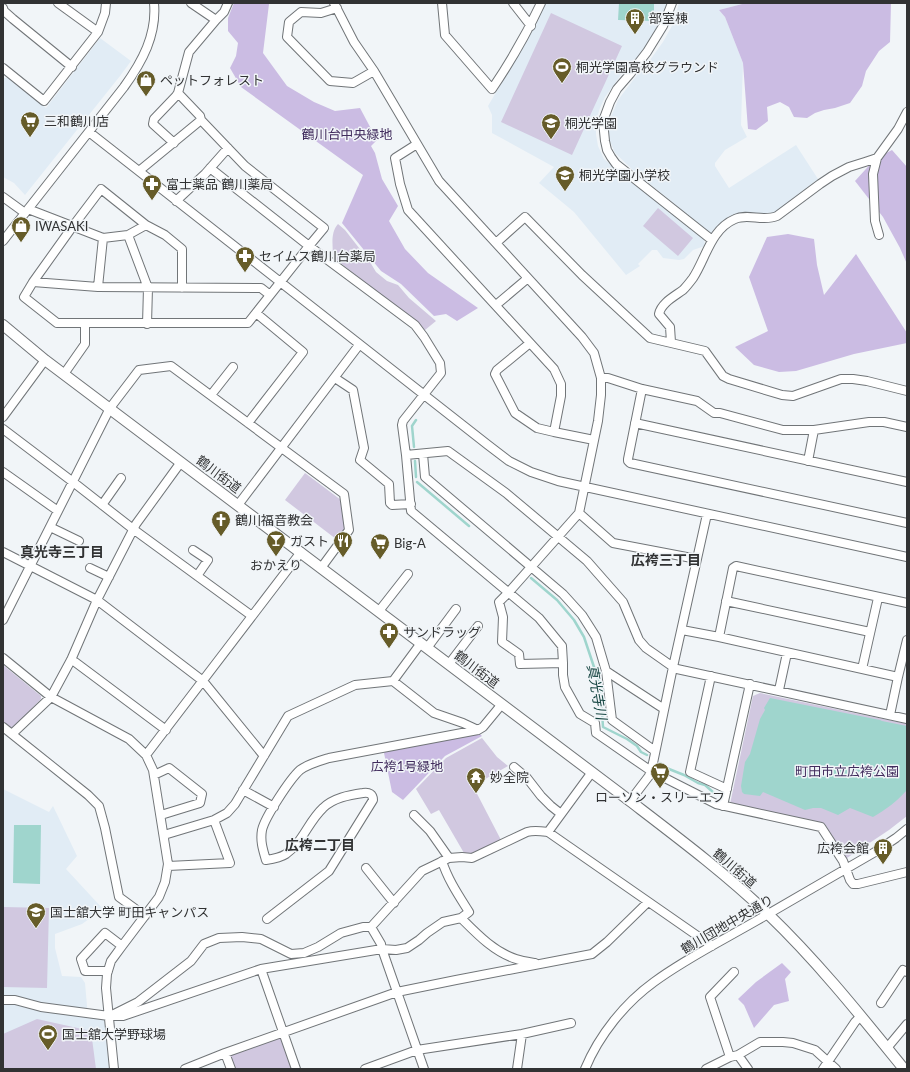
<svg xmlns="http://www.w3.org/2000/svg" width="910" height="1072" font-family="Lato,'Noto Sans JP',sans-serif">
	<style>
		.built { fill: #e1ecf5 }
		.green { fill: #d1c8e0 }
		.forest { fill: #cbbce3 }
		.water { fill: #9fd5cd }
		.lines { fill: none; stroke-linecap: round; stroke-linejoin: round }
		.stream { stroke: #9fd5cd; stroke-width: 2.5 }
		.minor-casing { stroke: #717578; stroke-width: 10 }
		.major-casing { stroke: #717578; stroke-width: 12 }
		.minor { stroke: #fff; stroke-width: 8 }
		.major { stroke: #fff; stroke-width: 10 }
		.labels { text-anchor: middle; stroke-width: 3; stroke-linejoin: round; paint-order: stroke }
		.poi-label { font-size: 13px; fill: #313233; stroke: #f1f5f8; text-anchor: start }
		.park-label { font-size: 13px; fill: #412c5d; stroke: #f1f5f8 }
		.street-label { font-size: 13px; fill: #313233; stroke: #f1f5f8 }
		.neighbourhood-label { font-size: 14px; font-weight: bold; fill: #313233; stroke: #f1f5f8 }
		.water-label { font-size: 14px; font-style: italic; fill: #144440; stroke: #f1f5f8 }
	</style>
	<rect width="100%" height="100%" fill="#f1f5f8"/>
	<!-- built -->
	<path class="built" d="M545,3H668L659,27L646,46L634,61L626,68L605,97L600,108L596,120V134L598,146L604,159L704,239L705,246L693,250L684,259L679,260L663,258L657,250H652L638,264L640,266L626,275L574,212L539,183L554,167L492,133V115L488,106L511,67Z
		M679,3H746L719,10L725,17L743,63L741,125L747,137L725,150L715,163V166L729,188L796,145L818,179L772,215L765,216L749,213L736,214L723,222L714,234L710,235L675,206L676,205L635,172L615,153L610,141L608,124L618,100L643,67L650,60L663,42L673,24Z
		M100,38L131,61L120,76L25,195L14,183L3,177V79L4,78H8L46,108Z
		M3,789L49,812L53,806L77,856L66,869L103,909L82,924L55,934V948L62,976L81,977L85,983L88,1017L100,1018L105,1021L109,1069H3Z"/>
	<!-- green -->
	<path class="green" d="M551,13L622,46L572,155L501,122Z
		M658,208L693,238L678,256L643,226Z
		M338,224L345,230L370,262L376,272L387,281L398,285L409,298L436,321L425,330L333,257C333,246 330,233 338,224Z
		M305,473L341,500L345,528L336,539L285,500Z
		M3,665L41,696V699L13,728H9L3,723Z
		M760,693L907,724V816L889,830L847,858L843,856L825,824L730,804L753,696Z
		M482,738L497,757L508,766L473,786L501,840L470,854L464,853L439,810L431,814L416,789L446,758Z
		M3,907L49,908L47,988L3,987Z
		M37,1019L91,1031L96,1069H3V1034Z
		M283,1035L294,1069H231L226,1055Z"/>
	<!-- forest -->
	<path class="forest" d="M234,3H271L269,4L263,53L287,86L314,102L335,111L360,108L377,140L371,146L375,153L382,179L398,206L389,221L405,249L428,273L478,308L457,321L446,314L434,316L401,284L381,271L342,223L363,175L241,87L230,68L236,56L238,43L228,31V18Z
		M746,3H891L890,42L879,51L866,71L862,86L850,103L835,108L824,110L815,113L807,118L794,117L789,107L780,102L767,107L768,121L756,130L748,129L743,63L725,17L719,10Z
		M892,150L907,167V264L900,248L883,217L855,181L875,159Z
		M788,234L814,239L817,265L824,295L856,254L907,333V343L854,354L796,371L779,372L754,365L735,347L768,331L749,277L767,237Z
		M479,733L482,736L445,756L403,800L392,792L384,753L386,750Z
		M782,963L791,972L785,979L789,1001L774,1005L754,1028L744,1005L738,999L756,982Z"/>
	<!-- water -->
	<path class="water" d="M619,3H654V21L618,20Z
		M770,698L880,720L882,721L907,726V790C896,802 887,809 873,817L850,808L838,815L821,808H813L805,810L763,792L760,796L744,794L742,792L741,786L745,762L750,754L760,719L765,710L764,708Z
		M14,825H41L40,884L13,883Z"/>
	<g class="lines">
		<!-- stream -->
		<path class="stream" d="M414,447L412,426L416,420
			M415,461L416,477
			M417,482L469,526
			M531,578L557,600L574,620L584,637L598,679V688L601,697L603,727L627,739L637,746L641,752L647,755
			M660,763L669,769L684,775L698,783L705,785L714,793"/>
		<defs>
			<path id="minor" d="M58,3L98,32
				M334,3L354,42L374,71L439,181L582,337L594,353L601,378V395L598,421L579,513L509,592L499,602L503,617L502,642L519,654L520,664L563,663V675L565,687L580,714L595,723L596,733L651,771L716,804L821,827L843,861L850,880L853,884H858L907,872
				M442,3L445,35L492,89C511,61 527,33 541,3
				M513,3L531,26
				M672,3L663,26L647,52L630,74L617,89L610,102L603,121L605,141L607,150L611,157L616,164L712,240
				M3,8L4,11L13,19L72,67
				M337,8L321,13L301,12L289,22L287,37L330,81L353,83L374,71
				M216,20L224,12L228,3
				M3,68L44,101L98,32L105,13L106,3
				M178,93L200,116L201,120L245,166L324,228L309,246L210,168
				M89,132L488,445L509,461L531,472L558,481L907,557
				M174,143L153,124L154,119L176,96L178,93L189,52L216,20L191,3
				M417,144L395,158L400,184L408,210L554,369L561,384V396L554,432
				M877,158L873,174L875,221L879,235
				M139,171L201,120
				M3,197L25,213
				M176,201L205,174L228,148
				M28,209L103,238
				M3,241L124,87C142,62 157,35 154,3
				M496,243L525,217L582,275L650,338L705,351L723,376L729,379L782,395L793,396L841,379H853L867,381L907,391
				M33,282L73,226L101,189L146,225
				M98,287L103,238L128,235
				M270,295L261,288L98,287L33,282L24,297L57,323H248L309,246L415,325L424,337L440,363L441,373L403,421L402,425L406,455L448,451L506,493L587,561L623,602L639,640L646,648L673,667L677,669L907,719
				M496,305L528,278
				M147,324L148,288L128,235L146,225L165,235L182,249V288
				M671,342L670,327L659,314C661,303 675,296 683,290C686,287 690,282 693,278C706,258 711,229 735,219C748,213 763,222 777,216L820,184L832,176L849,167L865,162L877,158L898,129L907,112
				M530,343L497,370L495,374L515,413L537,428L554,432L594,440
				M64,374L85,344V323
				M335,378L353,390L364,448L360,460L389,484L390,503L392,505L411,504
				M601,378H608L642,389L697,401L714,413H720L783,430H814L869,422H884L907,427
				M642,389L628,459V461L630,463L907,523
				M211,395L233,367
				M3,417L45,360
				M248,423L303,352L256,313
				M635,423L907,482
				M3,429L73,482L133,529L252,616
				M423,454L425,477L563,594L582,615L596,637L606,671L612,720L655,751
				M406,455L411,511L539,618L562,646L563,663
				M808,461L814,430
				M3,472L58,511
				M102,505L121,478
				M238,505L359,345
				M579,513L613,543L697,559
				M50,527L79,541
				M193,550L208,560L197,576
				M3,552L97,600L203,681L264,756
				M90,568L109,577
				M726,601L870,632
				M379,611L408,574
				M3,620L110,408L139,370L171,366L344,494L349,530L321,568
				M682,630L719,637L733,568L736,566L907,603
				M719,637L898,677L890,715
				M427,648L456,609
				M3,658L51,697L129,739L146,755L153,770L168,864L165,882L159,897L122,946L111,961L107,974L106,988L114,1069
				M71,660L75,662L166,730
				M449,664L478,626
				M862,669L878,598
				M606,671L664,709
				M711,676L690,772L727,789
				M898,677L907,640
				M393,681L421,643
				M779,690L787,653
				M3,727L88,795L99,806L105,828L119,897L145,916
				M12,734L51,697L71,660L97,600L136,524L181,462
				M146,755L301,552
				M514,767L527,778L541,796L551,806L561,814
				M154,775L169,768L202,794L200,803L161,815
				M243,790L274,807
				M630,801L649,776L653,763L673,667L707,514
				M723,806L750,684
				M414,815L430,831L449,858
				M548,832L592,772
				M164,835L214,820L227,813L235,804L288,716L355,685L393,681L434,713L463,723L478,730
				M168,866L230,863L214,820
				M366,868L394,903
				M461,918C477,934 494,952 516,959C522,961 529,962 535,963
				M267,919L329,871L373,800C373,794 369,792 363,793C349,795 333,798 323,808C308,822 303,842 286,854C280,858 273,859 266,860C263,850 260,841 262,830C265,817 290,779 300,770C308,764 319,761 329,758L478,730L483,727L502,704
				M371,927L422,871L449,858L462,857L472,858L527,832C534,830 540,831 548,832L712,946
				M261,969L296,1069
				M108,971H85L81,959L105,933L122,946
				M3,1000H15L41,1007L109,1016H123L261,969L382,949L396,950L407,948L419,940L427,933L443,922L461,918L469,912C459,896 448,880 442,861
				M881,1003L903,970L907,972
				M110,1016L138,1002L191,961L204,944L219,938L242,937L261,939L291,954L304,953L318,947L341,933L363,927H371L381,944L382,949L424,1069
				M887,1048L907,1024
				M225,1053L231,1069
				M738,1055L748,1069
				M730,1057L710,997L734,972
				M185,1069L225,1053L397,992L456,980L592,954L607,942L648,902
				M365,1069L417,1050L522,1034L571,1023
				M517,1069L522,1034
				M585,1069C599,1035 625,1003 654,982C685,959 723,940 756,921C796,898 835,875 875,852L896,838L907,829
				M706,1069L730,1057L738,1055L760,1042H783L793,1043L815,1050L836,1069
				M823,1069L855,1022L861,1016"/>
			<path id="major" d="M3,325L45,360L630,801C677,837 725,873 768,914C818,962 861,1016 904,1069"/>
		</defs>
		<!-- minor casing -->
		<use href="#minor" class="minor-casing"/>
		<!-- major casing -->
		<use href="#major" class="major-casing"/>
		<!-- minor -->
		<use href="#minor" class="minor"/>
		<!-- major -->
		<use href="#major" class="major"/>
	</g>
	<!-- icons -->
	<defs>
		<symbol id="building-pin" viewBox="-11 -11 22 30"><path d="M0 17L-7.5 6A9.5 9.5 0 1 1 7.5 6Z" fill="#665c29" stroke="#f1f5f8"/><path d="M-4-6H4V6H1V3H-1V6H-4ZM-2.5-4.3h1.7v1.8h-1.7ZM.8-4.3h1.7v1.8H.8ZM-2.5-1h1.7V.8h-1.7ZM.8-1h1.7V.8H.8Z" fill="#fff"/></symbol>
		<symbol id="stadium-pin" viewBox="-11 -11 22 30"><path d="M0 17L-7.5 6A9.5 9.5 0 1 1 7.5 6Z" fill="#665c29" stroke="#f1f5f8"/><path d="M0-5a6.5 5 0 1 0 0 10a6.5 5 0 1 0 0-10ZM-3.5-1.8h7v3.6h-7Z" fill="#fff"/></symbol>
		<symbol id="shop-pin" viewBox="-11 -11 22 30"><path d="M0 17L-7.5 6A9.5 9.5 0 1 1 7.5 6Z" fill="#665c29" stroke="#f1f5f8"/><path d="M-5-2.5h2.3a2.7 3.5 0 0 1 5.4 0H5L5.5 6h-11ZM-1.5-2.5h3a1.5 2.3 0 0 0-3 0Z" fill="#fff"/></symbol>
		<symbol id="supermarket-pin" viewBox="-11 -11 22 30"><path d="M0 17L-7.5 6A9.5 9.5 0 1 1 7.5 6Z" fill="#665c29" stroke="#f1f5f8"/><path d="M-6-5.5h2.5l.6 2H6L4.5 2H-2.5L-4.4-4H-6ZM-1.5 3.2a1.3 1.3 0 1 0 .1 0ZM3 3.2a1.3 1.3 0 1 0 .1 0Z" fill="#fff"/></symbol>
		<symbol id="school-pin" viewBox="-11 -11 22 30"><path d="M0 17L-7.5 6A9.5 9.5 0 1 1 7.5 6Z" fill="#665c29" stroke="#f1f5f8"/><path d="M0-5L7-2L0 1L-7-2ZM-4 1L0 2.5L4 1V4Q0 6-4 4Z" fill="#fff"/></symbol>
		<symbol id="pharmacy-pin" viewBox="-11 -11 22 30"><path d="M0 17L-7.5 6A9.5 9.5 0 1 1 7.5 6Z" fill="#665c29" stroke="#f1f5f8"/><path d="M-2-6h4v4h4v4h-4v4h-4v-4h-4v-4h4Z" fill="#fff"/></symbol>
		<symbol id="church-pin" viewBox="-11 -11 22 30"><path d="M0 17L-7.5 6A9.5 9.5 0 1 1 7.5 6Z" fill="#665c29" stroke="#f1f5f8"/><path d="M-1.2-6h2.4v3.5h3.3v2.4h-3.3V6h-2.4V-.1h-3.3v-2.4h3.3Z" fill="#fff"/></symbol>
		<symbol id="bar-pin" viewBox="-11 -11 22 30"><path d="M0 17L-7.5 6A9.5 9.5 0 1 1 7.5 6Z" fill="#665c29" stroke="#f1f5f8"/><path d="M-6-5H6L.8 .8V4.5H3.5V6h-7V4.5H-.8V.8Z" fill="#fff"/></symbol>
		<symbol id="restaurant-pin" viewBox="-11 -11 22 30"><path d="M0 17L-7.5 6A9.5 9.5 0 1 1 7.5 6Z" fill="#665c29" stroke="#f1f5f8"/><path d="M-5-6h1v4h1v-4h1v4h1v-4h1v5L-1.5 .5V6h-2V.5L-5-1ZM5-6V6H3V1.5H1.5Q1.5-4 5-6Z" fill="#fff"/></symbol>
		<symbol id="temple-pin" viewBox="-11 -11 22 30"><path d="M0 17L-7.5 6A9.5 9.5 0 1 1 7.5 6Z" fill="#665c29" stroke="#f1f5f8"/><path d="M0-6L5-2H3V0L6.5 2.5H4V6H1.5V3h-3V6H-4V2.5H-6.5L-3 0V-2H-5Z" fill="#fff"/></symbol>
		<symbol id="university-pin" viewBox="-11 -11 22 30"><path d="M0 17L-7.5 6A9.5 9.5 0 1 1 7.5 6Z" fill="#665c29" stroke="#f1f5f8"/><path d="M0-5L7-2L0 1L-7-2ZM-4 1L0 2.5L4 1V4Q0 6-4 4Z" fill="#fff"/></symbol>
	</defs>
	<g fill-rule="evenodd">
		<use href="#building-pin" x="624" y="7" width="22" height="30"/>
		<use href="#stadium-pin" x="551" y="56" width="22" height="30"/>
		<use href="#shop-pin" x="135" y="69" width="22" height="30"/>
		<use href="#supermarket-pin" x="19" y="110" width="22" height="30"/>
		<use href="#school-pin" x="540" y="112" width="22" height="30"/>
		<use href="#school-pin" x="554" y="164" width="22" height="30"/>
		<use href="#pharmacy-pin" x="141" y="173" width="22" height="30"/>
		<use href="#shop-pin" x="10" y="215" width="22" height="30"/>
		<use href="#pharmacy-pin" x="234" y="245" width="22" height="30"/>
		<use href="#church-pin" x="210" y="509" width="22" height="30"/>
		<use href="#bar-pin" x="265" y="529" width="22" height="30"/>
		<use href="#restaurant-pin" x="332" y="530" width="22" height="30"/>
		<use href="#supermarket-pin" x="369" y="532" width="22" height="30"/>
		<use href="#pharmacy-pin" x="378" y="621" width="22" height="30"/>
		<use href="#supermarket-pin" x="649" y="761" width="22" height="30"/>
		<use href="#temple-pin" x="465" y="766" width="22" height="30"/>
		<use href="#building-pin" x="872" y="837" width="22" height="30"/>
		<use href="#university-pin" x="25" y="901" width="22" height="30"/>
		<use href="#stadium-pin" x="37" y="1023" width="22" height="30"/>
	</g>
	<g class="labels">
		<!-- poi labels -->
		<g class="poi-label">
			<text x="649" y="23">部室棟</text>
			<text x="576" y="72">桐光学園高校グラウンド</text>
			<text x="160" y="85">ペットフォレスト</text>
			<text x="44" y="126">三和鶴川店</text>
			<text x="565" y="128">桐光学園</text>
			<text x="579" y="180">桐光学園小学校</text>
			<text x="166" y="189">富士薬品 鶴川薬局</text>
			<text x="35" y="231">IWASAKI</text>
			<text x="259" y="261">セイムス鶴川台薬局</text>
			<text x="235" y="525">鶴川福音教会</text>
			<text x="329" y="546" text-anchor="end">ガスト</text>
			<text x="394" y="548">Big-A</text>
			<text x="276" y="570" text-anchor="middle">おかえり</text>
			<text x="403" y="637">サンドラッグ</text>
			<text x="490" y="782">妙全院</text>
			<text x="660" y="802" text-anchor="middle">ローソン・スリーエフ</text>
			<text x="869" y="853" text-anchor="end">広袴会館</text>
			<text x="50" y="917">国士舘大学 町田キャンパス</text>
			<text x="62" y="1039">国士舘大学野球場</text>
		</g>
		<!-- park labels -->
		<g class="park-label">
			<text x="347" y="139">鶴川台中央緑地</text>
			<text x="407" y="771">広袴1号緑地</text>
			<text x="847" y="776">町田市立広袴公園</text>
		</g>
		<!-- street labels -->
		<g class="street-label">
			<text transform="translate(219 474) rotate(37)" y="5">鶴川街道</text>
			<text transform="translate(477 669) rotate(37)" y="5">鶴川街道</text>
			<text transform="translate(735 868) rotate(41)" y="5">鶴川街道</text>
			<text transform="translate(727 924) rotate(-30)" y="5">鶴川団地中央通り</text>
		</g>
		<!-- neighbourhood labels -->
		<g class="neighbourhood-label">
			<text x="62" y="557">真光寺三丁目</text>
			<text x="666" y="565">広袴三丁目</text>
			<text x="320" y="850">広袴二丁目</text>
		</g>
		<!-- water labels -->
		<g class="water-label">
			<text transform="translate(597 692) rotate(80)" y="5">真光寺川</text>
		</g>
	</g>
	<!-- border -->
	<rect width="910" height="1072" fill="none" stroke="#313233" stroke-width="8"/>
</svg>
